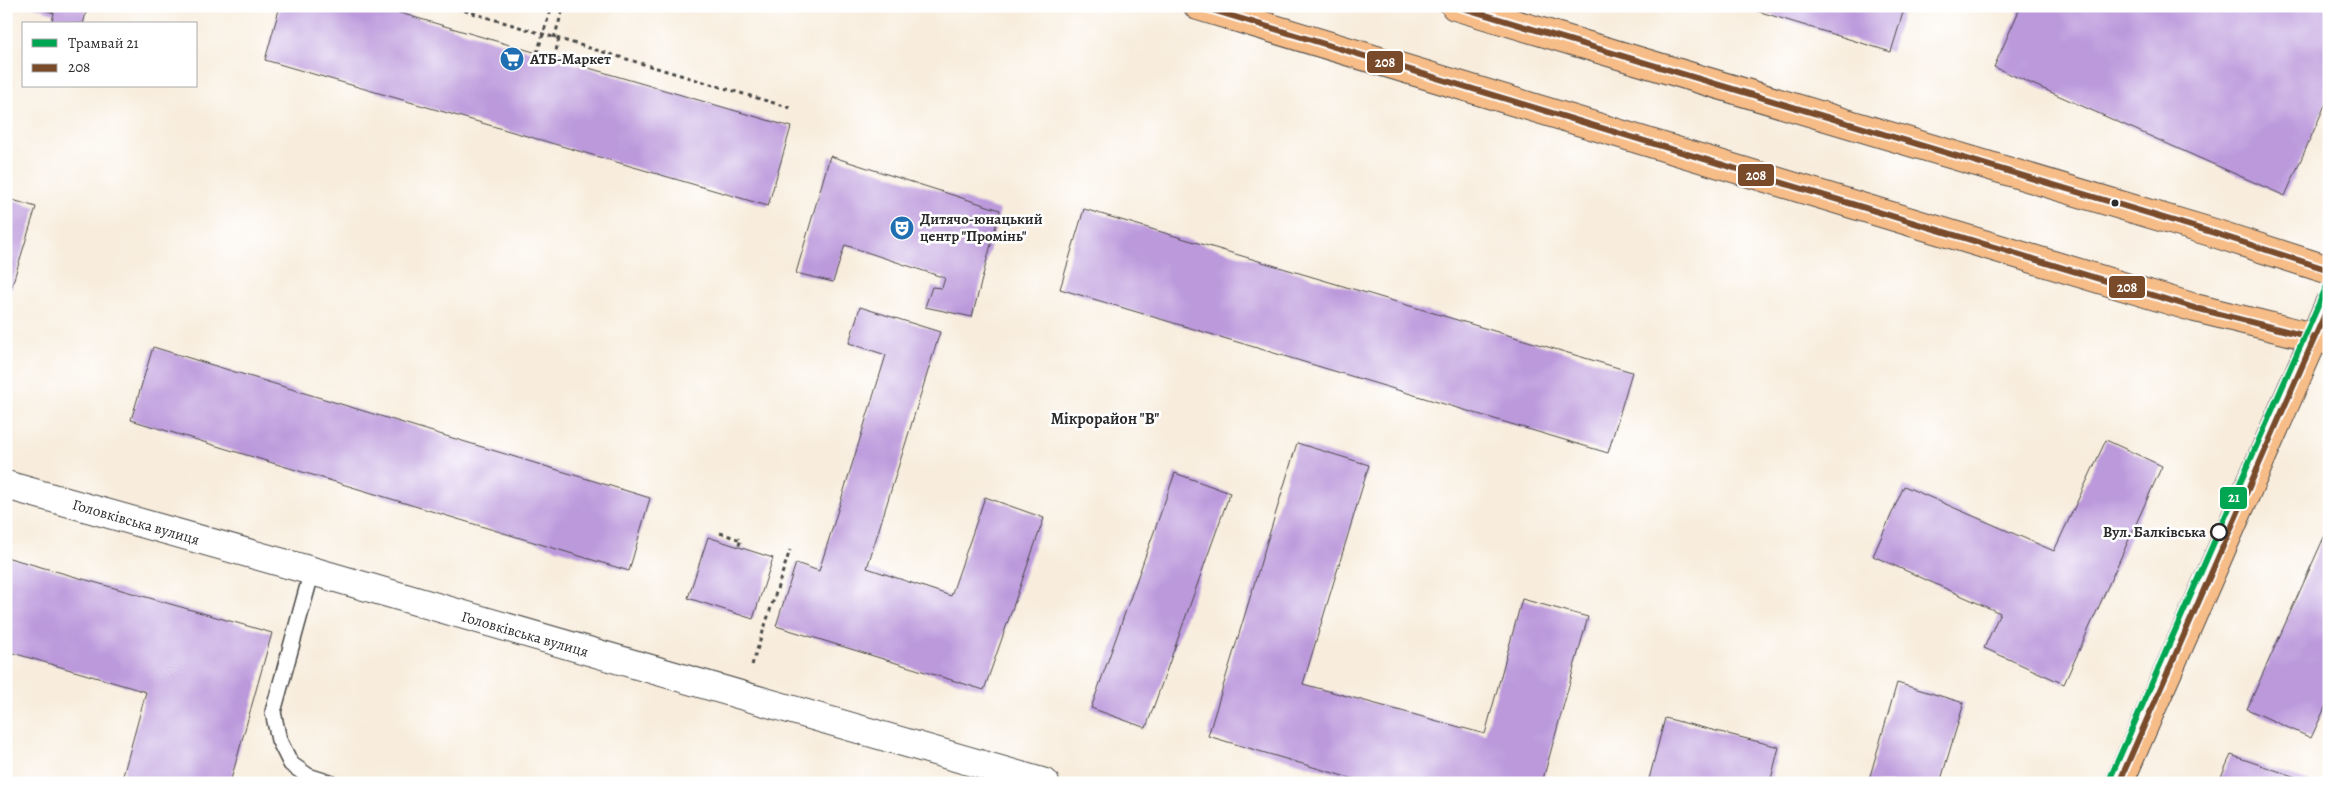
<svg xmlns="http://www.w3.org/2000/svg" width="2335" height="789" font-family="Alegreya,serif">
	<style>
		.building { fill: #bb99db }
		.lines { fill: none; stroke-linecap: round; stroke-linejoin: round }
		.lane-casing { stroke: #4a4846; stroke-width: 18 }
		.street-casing { stroke: #4a4846; stroke-width: 30 }
		.primary-casing { stroke: #4a4846; stroke-width: 30 }
		.path { stroke: #4a4846; stroke-width: 3; stroke-dasharray: 4 4; stroke-linecap: butt }
		.lane { stroke: #fff; stroke-width: 15 }
		.street { stroke: #fff; stroke-width: 28 }
		.primary { stroke: #f7bd88; stroke-width: 28 }
		.bus-1-casing { stroke: #fff; stroke-width: 10 }
		.bus-1 { stroke: #7a4b2a; stroke-width: 6 }
		.tram-1-casing { stroke: #fff; stroke-width: 10 }
		.tram-1 { stroke: #00a651; stroke-width: 6 }
		.bus-dot { fill: #2b2b2b; stroke: #fff; stroke-width: 2 }
		.stop-dot { fill: #fff; stroke: #2b2b2b; stroke-width: 2.5 }
		.labels { text-anchor: middle; stroke-width: 5; stroke-linejoin: round; paint-order: stroke }
		.poi-label { font-size: 15px; font-weight: bold; fill: #2b2b2b; stroke: #fff; text-anchor: start }
		.street-label { font-size: 15px; fill: #2b2b2b; stroke: #fff }
		.stop-label { font-size: 15px; font-weight: bold; fill: #2b2b2b; stroke: #fff; text-anchor: end }
		.neighbourhood-label { font-size: 16px; font-weight: bold; fill: #2b2b2b; stroke: #fff }
		.line-badge { stroke: #fff; stroke-width: 2 }
		.badge-label { font-size: 14px; text-anchor: middle; font-weight: bold; fill: #fff }
	</style>
	<rect width="100%" height="100%" fill="#fff"/>
	<filter id="ink" filterUnits="userSpaceOnUse"><feTurbulence type="fractalNoise" baseFrequency=".02" numOctaves="2"/><feDisplacementMap in="SourceGraphic" scale="10" xChannelSelector="R" yChannelSelector="G"/><feConvolveMatrix kernelMatrix="1 2 1 2 8 2 1 2 1" color-interpolation-filters="sRGB"/></filter>
	<filter id="wash" filterUnits="userSpaceOnUse"><feTurbulence type="fractalNoise" baseFrequency=".0096" numOctaves="4" result="noise"/><feDisplacementMap in="SourceGraphic" scale="20" xChannelSelector="R" yChannelSelector="G"/><feGaussianBlur stdDeviation="1.12" result="paint"/><feColorMatrix in="noise" values="0 0 0 0 0 0 0 0 0 0 0 0 0 0 0 0 0 1.4 0 .05"/><feComposite in="paint" operator="in"/></filter>
	<g filter="url(#wash)">
		<rect width="100%" height="100%" fill="#f8eddd"/>
		<g id="blocks">
			<!-- building -->
			<path class="building" d="M32,6H88L83,24H61L52,21L54,13Z
				M280,6H376L791,127L768,206L265,60Z
				M1741,6H1905L1891,52Z
				M2021,6H2329V96L2285,196L1994,67Z
				M830,156L1000,210L972,317L925,307L932,287L942,288L945,278L845,245L833,282L796,273Z
				M6,198L36,207L7,302H6Z
				M1084,209L1632,372L1608,453L1060,289Z
				M860,307L940,332L867,568L951,596L985,497L1044,518L984,690L776,626L796,563L819,571L886,355L849,343Z
				M153,347L650,498L629,571L131,420Z
				M2106,440L2162,466L2064,684L1984,648L2000,613L1873,556L1904,486L2054,551Z
				M1297,443L1369,465L1303,684L1485,734L1522,599L1588,617L1542,783H1367L1208,736Z
				M1175,473L1230,493L1146,728L1091,708Z
				M2329,526V699L2311,738L2247,709Z
				M708,537L773,558L753,619L688,598Z
				M6,557L272,633L230,783H121L146,692L6,651Z
				M1897,683L1964,703L1940,783H1868Z
				M1665,718L1779,747L1770,783H1648Z
				M2231,755L2310,782V783H2218Z"/>
		</g>
	</g>
	<g filter="url(#ink)">
		<use href="#blocks" fill-opacity="0" stroke="#4a4846" stroke-width="1"/>
		<g class="lines">
			<defs>
				<path id="lane" d="M312,571L273,712L279,740L291,764L308,776L330,783"/>
				<path id="street" d="M6,485L312,571L1045,783"/>
				<path id="primary" d="M1198,6L2195,308L2329,341
					M1455,6L2214,233L2329,270
					M2119,783L2329,304"/>
			</defs>
			<!-- lane casing -->
			<use href="#lane" class="lane-casing"/>
			<!-- street casing -->
			<use href="#street" class="street-casing"/>
			<!-- primary casing -->
			<use href="#primary" class="primary-casing"/>
			<!-- path -->
			<path class="path" d="M449,6L794,109
				M554,38L564,6
				M537,53L552,6
				M554,58L559,39
				M720,533L741,540L738,547
				M752,665L790,550"/>
			<!-- lane -->
			<use href="#lane" class="lane"/>
			<!-- street -->
			<use href="#street" class="street"/>
			<!-- primary -->
			<use href="#primary" class="primary"/>
			<defs>
				<path id="bus-1" d="M1199,6L2195,308L2314,338
					M1456,6L2214,233L2329,270
					M2119,783L2329,305"/>
			</defs>
			<!-- bus-1 casing -->
			<use href="#bus-1" class="bus-1-casing"/>
			<!-- bus-1 -->
			<use href="#bus-1" class="bus-1"/>
			<defs>
				<path id="tram-1" d="M2108,783L2329,281"/>
			</defs>
			<!-- tram-1 casing -->
			<use href="#tram-1" class="tram-1-casing"/>
			<!-- tram-1 -->
			<use href="#tram-1" class="tram-1"/>
		</g>
	</g>
	<!-- icons -->
	<defs>
		<symbol id="supermarket-disc" viewBox="-11 -11 22 22"><circle r="9.5" fill="#1f6fb2" stroke="#fff"/><path d="M-6-5.5h2.5l.6 2H6L4.5 2H-2.5L-4.4-4H-6ZM-1.5 3.2a1.3 1.3 0 1 0 .1 0ZM3 3.2a1.3 1.3 0 1 0 .1 0Z" fill="#fff"/></symbol>
		<symbol id="theatre-disc" viewBox="-11 -11 22 22"><circle r="9.5" fill="#1f6fb2" stroke="#fff"/><path d="M-5-5.5Q0-4 5-5.5V0Q5 5 0 6Q-5 5-5 0ZM-3.3-2.5H-1v1.5H-3.3ZM1-2.5H3.3v1.5H1ZM-2.8 1Q0 5.5 2.8 1Z" fill="#fff"/></symbol>
	</defs>
	<g fill-rule="evenodd">
		<use href="#supermarket-disc" x="498" y="45" width="28" height="28"/>
		<use href="#theatre-disc" x="888" y="214" width="28" height="28"/>
	</g>
	<!-- markers -->
	<circle class="bus-dot" cx="2115" cy="203" r="4.5"/>
	<circle class="stop-dot" cx="2219" cy="532" r="8"/>
	<g class="labels">
		<!-- poi labels -->
		<g class="poi-label">
			<text x="530" y="64">АТБ-Маркет</text>
			<text x="920" y="224">Дитячо-юнацький<tspan x="920" dy="17">центр "Промінь"</tspan></text>
		</g>
		<!-- street labels -->
		<g class="street-label">
			<text transform="translate(136 522) rotate(16)" y="5">Головківська вулиця</text>
			<text transform="translate(525 634) rotate(16)" y="5">Головківська вулиця</text>
		</g>
		<!-- stop labels -->
		<g class="stop-label">
			<text x="2206" y="537">Вул. Балківська</text>
		</g>
		<!-- neighbourhood labels -->
		<g class="neighbourhood-label">
			<text x="1105" y="424">Мікрорайон "В"</text>
		</g>
	</g>
	<g class="line-badge">
		<rect x="1366" y="50" width="38" height="24" rx="5" fill="#7a4b2a"/>
		<rect x="1737" y="163" width="38" height="24" rx="5" fill="#7a4b2a"/>
		<rect x="2108" y="275" width="38" height="24" rx="5" fill="#7a4b2a"/>
		<rect x="2219" y="486" width="29" height="24" rx="5" fill="#00a651"/>
	</g>
	<g class="badge-label">
		<text x="1385" y="67">208</text>
		<text x="1756" y="180">208</text>
		<text x="2127" y="292">208</text>
		<text x="2234" y="502">21</text>
	</g>
	<!-- margin -->
	<rect width="2335" height="789" fill="none" stroke="#fff" stroke-width="25"/>
	<!-- legend -->
	<rect x="22" y="22" width="175" height="65" fill="#ffffff" stroke="#aaaaaa"/>
	<rect x="32" y="39" width="25" height="8" fill="#00a651" stroke="#aaaaaa"/>
	<text x="68" y="48" font-size="15" fill="#2b2b2b">Трамвай 21</text>
	<rect x="32" y="64" width="25" height="8" fill="#7a4b2a" stroke="#aaaaaa"/>
	<text x="68" y="72" font-size="15" fill="#2b2b2b">208</text>
</svg>
